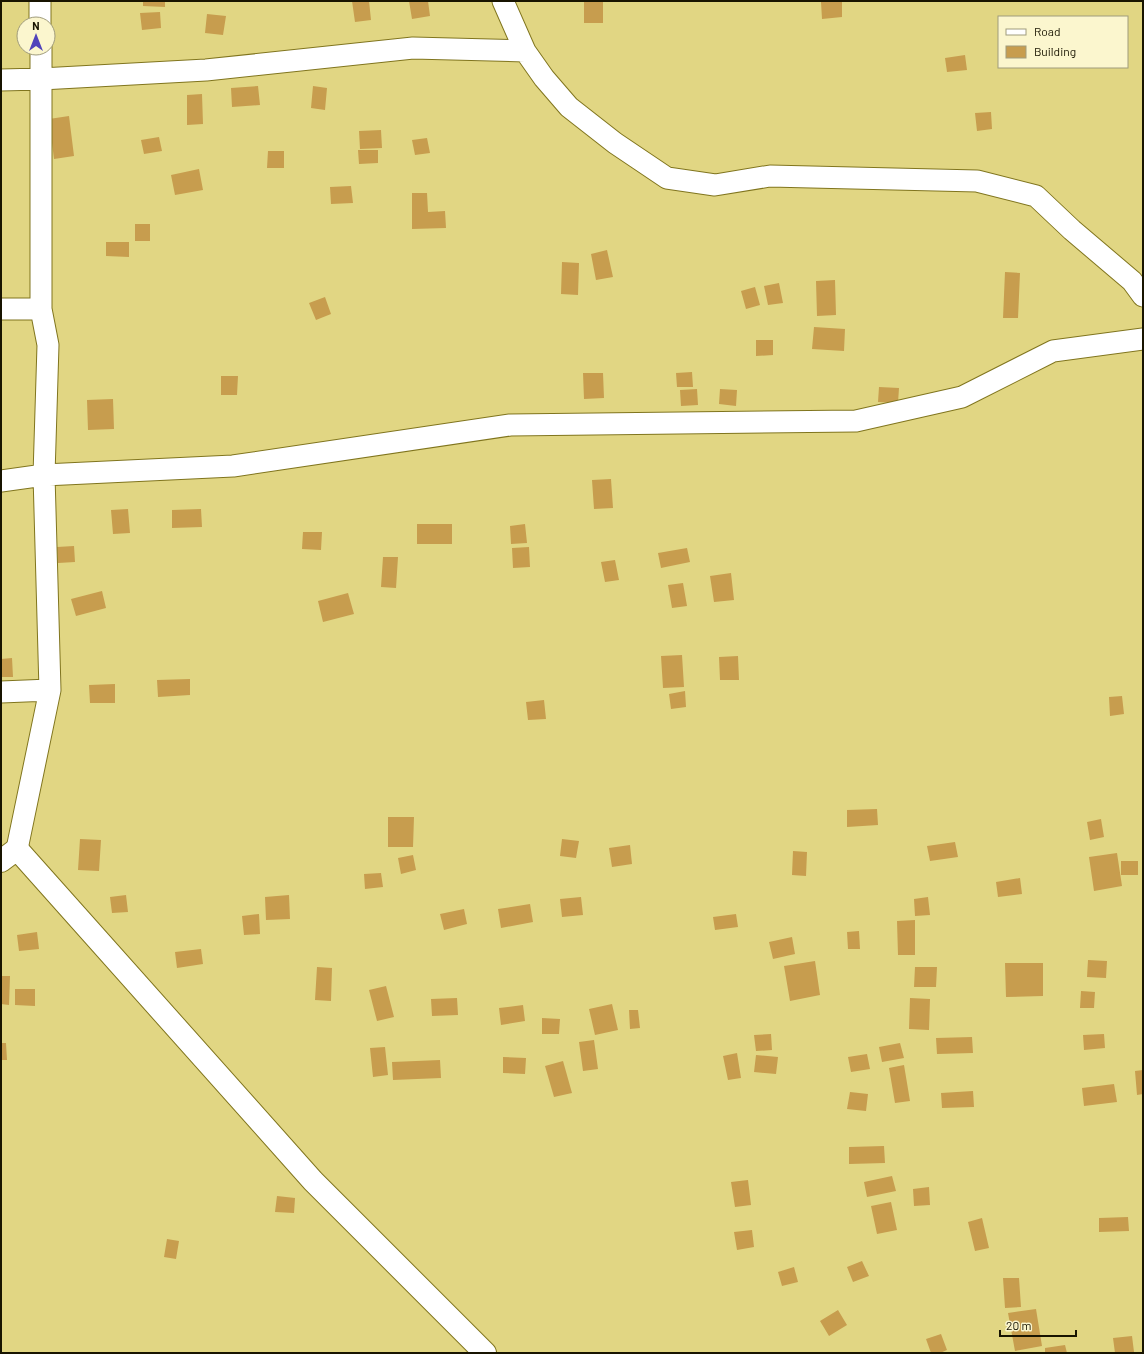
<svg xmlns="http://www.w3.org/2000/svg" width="1144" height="1354" font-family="Barlow,sans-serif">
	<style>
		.building { fill: #c79d4e }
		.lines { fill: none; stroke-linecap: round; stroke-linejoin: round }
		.minor-casing { stroke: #80751e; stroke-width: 23 }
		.tertiary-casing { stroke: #80751e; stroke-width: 24 }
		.minor { stroke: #fff; stroke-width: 21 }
		.tertiary { stroke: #fff; stroke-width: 22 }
	</style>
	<rect width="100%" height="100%" fill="#e1d683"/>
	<!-- building -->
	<path class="building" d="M143,1H165V7L143,6Z
		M352,1H369L371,20L355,22Z
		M409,1H428L430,16L412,19Z
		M842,1V17L822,19L821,2Z
		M584,2H603V23H584Z
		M160,12L161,28L142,30L140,13Z
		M207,14L226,16L223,35L205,33Z
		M965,55L967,70L947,72L945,58Z
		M258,86L260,105L232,107L231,88Z
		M313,86L327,88L325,110L311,108Z
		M202,94L203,124L187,125V95Z
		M991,112L992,129L977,131L975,113Z
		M69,116L74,156L54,159L49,119Z
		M381,130L382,148L360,149L359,131Z
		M159,137L162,151L144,154L141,140Z
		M427,138L430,153L415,155L412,140Z
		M358,150H378V163L359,164Z
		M268,151H284V168H267Z
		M199,169L203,190L175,195L171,175Z
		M351,186L353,203L331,204L330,187Z
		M412,193H427L428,212L445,211L446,228L412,229Z
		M135,224H150V241H135Z
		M106,242H129V257L106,256Z
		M607,250L613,277L596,280L591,254Z
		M562,262L579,263L578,295L561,294Z
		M1005,272L1020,273L1018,318H1003Z
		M835,280L836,315L817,316L816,281Z
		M779,283L783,303L768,305L764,286Z
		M755,287L760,305L746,309L741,291Z
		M325,297L331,314L316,320L309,303Z
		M814,327L845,329L844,351L812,349Z
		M756,340H773V355L756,356Z
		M692,372L693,387H677L676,373Z
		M583,373H603L604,398L584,399Z
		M221,376H238L237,395H221Z
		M879,387L899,388L898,403L878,402Z
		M697,389L698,405L681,406L680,390Z
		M720,389L737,390L736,406L719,404Z
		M113,399L114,429L88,430L87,400Z
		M611,479L613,508L594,509L592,480Z
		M128,509L130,533L113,534L111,510Z
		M201,509L202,527L172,528V510Z
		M417,524H452V544H417Z
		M525,524L527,543L511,544L510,526Z
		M303,532H322L321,550L302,549Z
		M74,546L75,562L58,563L57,547Z
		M529,547L530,567L513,568L512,548Z
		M687,548L690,562L661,568L658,553Z
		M383,557H398L396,588L381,587Z
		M615,560L619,580L605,582L601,562Z
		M731,573L734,600L714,602L710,576Z
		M683,583L687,606L672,608L668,585Z
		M102,591L106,608L76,616L71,599Z
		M348,593L354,614L323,622L318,601Z
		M682,655L684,687L663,688L661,656Z
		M738,656L739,680H720L719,657Z
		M12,658L13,677H1V659Z
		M190,679V695L158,697L157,680Z
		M115,684V703H90L89,685Z
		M685,691L686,707L671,709L669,694Z
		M1122,696L1124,714L1110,716L1109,697Z
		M544,700L546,719L528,720L526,702Z
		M877,809L878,825L847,827V810Z
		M388,817H414L413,847H388Z
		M1101,819L1104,837L1090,840L1087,822Z
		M80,839L101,840L99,871L78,870Z
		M562,839L579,841L576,858L560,856Z
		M955,842L958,857L930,861L927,846Z
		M630,845L632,864L612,867L609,848Z
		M793,851L807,852L806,876L792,875Z
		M1117,853L1122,886L1094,891L1089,857Z
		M413,855L416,870L401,874L398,858Z
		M1121,861H1138V875H1121Z
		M381,873L383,887L365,889L364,874Z
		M1020,878L1022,894L998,897L996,882Z
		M126,895L128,912L112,913L110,897Z
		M289,895L290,919L266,920L265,897Z
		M581,897L583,915L562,917L560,899Z
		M928,897L930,915L915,916L914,899Z
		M530,904L533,922L501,928L498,909Z
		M464,909L467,924L444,930L440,914Z
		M259,914L260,934L244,935L242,916Z
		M736,914L738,927L715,930L713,917Z
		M915,920V955H898L897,921Z
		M859,931L860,949H848L847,932Z
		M37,932L39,949L19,951L17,935Z
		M792,937L795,954L773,959L769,942Z
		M201,949L203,964L177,968L175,952Z
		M1088,960L1107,961L1106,978L1087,977Z
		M815,961L820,995L790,1001L784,966Z
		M1005,963H1043V996L1006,997Z
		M317,967L332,968L331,1001L315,1000Z
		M915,967H937L936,987H914Z
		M1,976H10L9,1005L1,1004Z
		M386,986L394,1017L377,1021L369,990Z
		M15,989H35V1006L15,1005Z
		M1081,991L1095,992L1094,1008H1080Z
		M457,998L458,1015L432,1016L431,999Z
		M910,998L930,999L929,1030L909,1029Z
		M612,1004L618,1030L595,1035L589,1009Z
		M523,1005L525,1021L501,1025L499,1008Z
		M629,1010H638L640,1028L630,1029Z
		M542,1018L560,1019L559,1034H542Z
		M771,1034L772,1050L756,1051L754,1035Z
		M1104,1034L1105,1048L1084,1050L1083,1035Z
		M972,1037L973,1053L937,1054L936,1038Z
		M594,1040L598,1069L583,1071L579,1042Z
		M1,1043H6L7,1060H1Z
		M900,1043L904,1058L882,1062L879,1047Z
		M385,1047L388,1075L373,1077L370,1048Z
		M737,1053L741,1078L728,1080L723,1056Z
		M867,1054L870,1069L851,1072L848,1057Z
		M756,1055L778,1057L776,1074L754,1072Z
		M503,1057L526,1058L525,1074L503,1073Z
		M440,1060L441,1078L393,1080L392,1062Z
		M563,1061L572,1093L554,1097L545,1066Z
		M904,1065L910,1101L895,1103L889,1068Z
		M1143,1070V1094L1137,1095L1135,1071Z
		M1114,1084L1117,1102L1084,1106L1082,1088Z
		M973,1091L974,1107L942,1108L941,1093Z
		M850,1092L868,1094L866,1111L847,1109Z
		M884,1146L885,1163L849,1164V1147Z
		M892,1176L896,1191L867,1197L864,1182Z
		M748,1180L751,1205L735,1207L731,1182Z
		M929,1187L930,1205L914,1206L913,1189Z
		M277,1196L295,1198L294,1213L275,1212Z
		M891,1202L897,1230L877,1234L871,1206Z
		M1128,1217L1129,1231L1099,1232V1218Z
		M982,1218L989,1248L975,1251L968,1222Z
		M752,1230L754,1247L737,1250L734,1232Z
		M167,1239L179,1241L176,1259L164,1257Z
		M862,1261L869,1276L853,1282L847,1267Z
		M794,1267L798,1282L782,1286L778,1272Z
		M1003,1278H1019L1021,1307L1005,1308Z
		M1036,1309L1042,1346L1015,1351L1008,1313Z
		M838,1310L847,1325L829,1336L820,1321Z
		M941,1334L947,1350L940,1353H931L926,1339Z
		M1132,1336L1134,1352L1115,1353L1113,1338Z
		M1065,1345L1067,1353H1045V1348Z"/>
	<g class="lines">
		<defs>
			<path id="minor" d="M40,1V24
				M503,1L525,51L544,78L569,107L615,143L667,178L715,185L770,176L977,181L1036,196L1072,230L1132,281L1143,296
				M41,48V309L48,345L44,475L50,690
				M1,80L41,79L206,70L413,48L525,51
				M1,309H41
				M1,481L44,475L233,466L510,425L856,421L962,397L1053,351L1143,339
				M1,692L50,690L17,849"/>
			<path id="tertiary" d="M1,861L17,849L313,1181L485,1353"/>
		</defs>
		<!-- minor casing -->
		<use href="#minor" class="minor-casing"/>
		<!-- tertiary casing -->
		<use href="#tertiary" class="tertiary-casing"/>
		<!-- minor -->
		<use href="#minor" class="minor"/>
		<!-- tertiary -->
		<use href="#tertiary" class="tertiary"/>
	</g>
	<!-- border -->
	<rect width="1144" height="1354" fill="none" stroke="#181400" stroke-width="4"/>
	<!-- legend -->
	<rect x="998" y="16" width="130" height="52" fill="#fbf6ce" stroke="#a09c7c"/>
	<rect x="1006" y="29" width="20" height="6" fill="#ffffff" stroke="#a09c7c"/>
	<text x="1034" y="36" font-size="12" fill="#181400">Road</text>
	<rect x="1006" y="46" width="20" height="12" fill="#c79d4e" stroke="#a09c7c"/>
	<text x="1034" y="56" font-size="12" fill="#181400">Building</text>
	<!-- north arrow -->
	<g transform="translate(36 36)"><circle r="19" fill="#fbf6ce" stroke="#a09c7c"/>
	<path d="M0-3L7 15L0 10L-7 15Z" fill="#5043ba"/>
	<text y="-6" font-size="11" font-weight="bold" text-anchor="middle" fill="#181400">N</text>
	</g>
	<!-- scale -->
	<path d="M1000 1330v6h76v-6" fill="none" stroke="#181400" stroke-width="2"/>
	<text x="1006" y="1330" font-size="12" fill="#181400" stroke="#fbf6ce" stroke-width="3" paint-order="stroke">20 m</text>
</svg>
